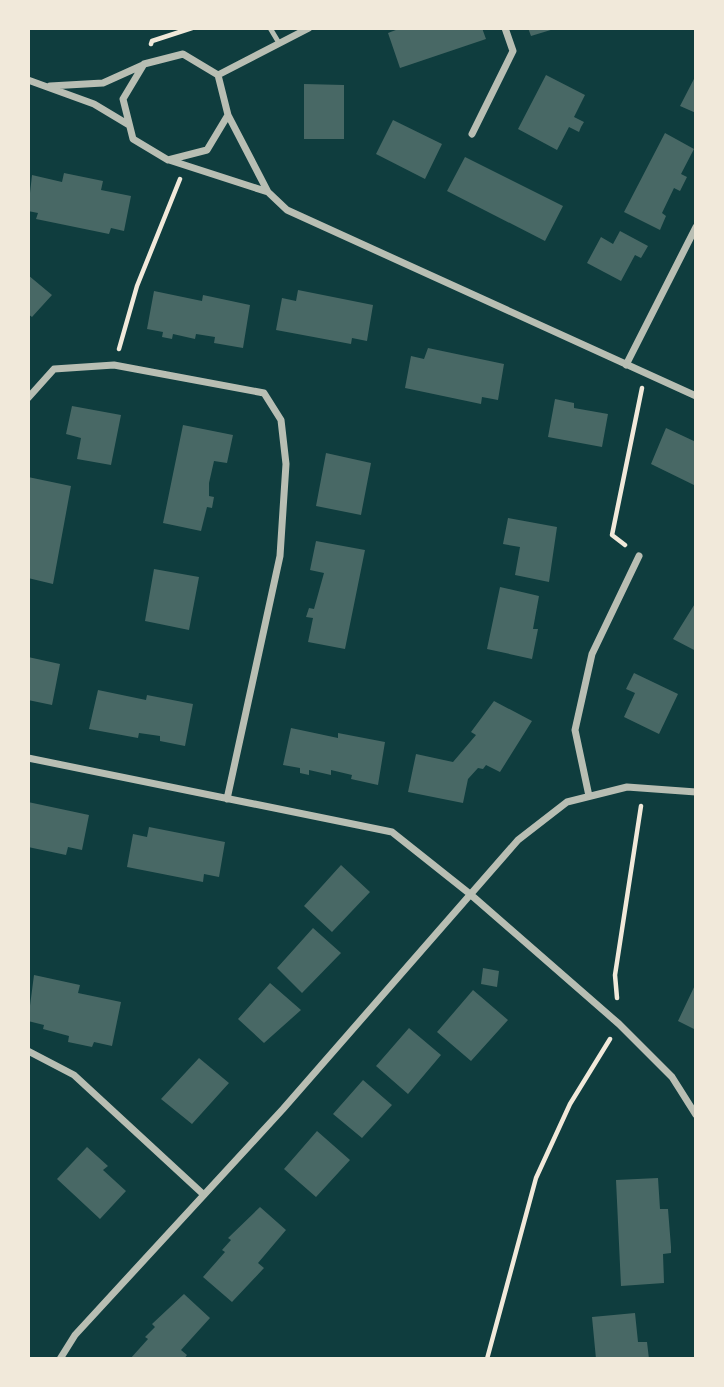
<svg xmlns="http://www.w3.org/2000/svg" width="724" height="1387" font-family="'Exo 2',sans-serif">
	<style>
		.building { fill: #486865 }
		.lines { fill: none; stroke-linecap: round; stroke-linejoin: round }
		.path { stroke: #f1e9da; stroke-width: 4.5 }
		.service { stroke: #b8beb3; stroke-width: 5 }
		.minor { stroke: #b8beb3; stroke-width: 7 }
	</style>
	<rect width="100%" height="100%" fill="#0f3d3e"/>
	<!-- building -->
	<path class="building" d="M401,28H482L486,39L400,68L388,33Z
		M528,28H554V29L531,36Z
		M546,75L585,95L574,117L584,122L581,127L579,132L569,127L557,150L518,129Z
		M696,75V113L680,106Z
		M304,84L344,85V139H304Z
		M393,120L442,144L425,179L376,154Z
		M665,133L694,149L681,174L687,177L680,191L674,188L662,213L666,216L660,230L624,212Z
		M465,157L563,206L545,241L447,191Z
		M64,173L103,181L101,190L131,196L124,231L111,228L109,234L36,219L38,213L28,211L32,175L62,182Z
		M620,231L648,246L641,258L635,255L621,281L587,263L601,237L613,244Z
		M28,275L52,295L32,317L28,314Z
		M298,290L373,305L367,341L352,338L351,344L276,330L282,298L296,301Z
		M154,291L202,301L203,295L250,305L243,348L214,343L215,337L196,334L195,339L173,334L172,339L162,337L163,332L147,329Z
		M428,348L504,364L498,400L482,397L481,404L405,388L411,356L424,359Z
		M555,399L574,403V408L608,414L602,447L548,437Z
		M72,406L121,415L111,465L77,459L81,438L66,434Z
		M183,425L233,435L227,463L214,461L209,483V496L214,497L212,508L207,507L201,531L163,523Z
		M666,428L696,442V486L651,464Z
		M326,453L371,463L361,515L316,506Z
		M28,477L71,486L53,584L28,578Z
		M508,518L557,527L549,582L515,575L520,547L503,544Z
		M316,541L365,550L345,649L308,642L313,618L306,617L309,608L314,609L324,573L310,570Z
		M154,569L199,577L189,630L145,621Z
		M500,587L539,596L533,629H538L532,659L487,649Z
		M696,602V651L673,639Z
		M28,657L60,664L52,705L28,700Z
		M634,673L678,694L659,734L624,717L635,693L626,689Z
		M98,690L146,700L147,695L193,704L185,746L160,741V736L139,733L138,738L89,729Z
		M494,701L532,721L500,772L486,765L483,769L478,768L468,779L463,803L408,792L416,754L453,762L476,735L471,732Z
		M291,728L338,738V733L385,742L378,785L351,779L352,775L331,770V775L309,770V775L300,773V768L283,765Z
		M28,802L89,815L82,850L68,847L66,855L28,847Z
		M149,827L225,842L219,877L204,874L203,882L127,867L133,834L147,837Z
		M341,865L370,892L332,932L304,906Z
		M313,928L341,953L302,993L277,968Z
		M483,968L499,971L497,987L481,984Z
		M34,975L80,985L78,993L121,1002L112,1046L94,1042L92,1047L68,1042L69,1036L43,1029L44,1025L28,1021Z
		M270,983L301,1010L264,1043L238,1019Z
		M696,983V1030L678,1021Z
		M473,990L508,1020L471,1061L437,1032Z
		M409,1028L441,1055L408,1094L376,1066Z
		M199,1058L229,1083L192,1124L161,1099Z
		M363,1080L392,1105L362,1138L333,1114Z
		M317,1131L350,1160L316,1197L284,1169Z
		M87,1147L108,1166L103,1170L126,1191L100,1219L57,1179Z
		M658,1178L660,1209H668L671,1247V1253L663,1254L664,1283L621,1286L616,1180Z
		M260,1207L286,1230L258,1263L264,1268L232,1302L203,1277L225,1252L222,1250L231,1240L228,1238Z
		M184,1294L210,1318L181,1350L187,1355L184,1359H130L148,1339L145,1337L155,1327L152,1324Z
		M635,1313L638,1342H647L649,1359H596L592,1317Z"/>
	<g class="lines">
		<!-- path -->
		<path class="path" d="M151,44L152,41L192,28
			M119,349L137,286L180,179
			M625,545L612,535L642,388
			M617,998L615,975L641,806
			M487,1359L536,1178L570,1104L610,1039"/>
		<!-- service -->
		<path class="service" d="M270,28L279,43"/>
		<!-- minor -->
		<path class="minor" d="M183,54L218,75L228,115L207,150L168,160L133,139L123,99L144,64Z
			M218,75L309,28
			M28,80L94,104L129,125
			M50,86L103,83L143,65
			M228,115L268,192L287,210L696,396
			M472,134L513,51L505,28
			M169,160L268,192
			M626,365L696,227
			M28,398L54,369L114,365L264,393L281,420L286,464L280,556L227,799
			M28,758L392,832L470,894L619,1024L672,1077L696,1115
			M589,796L575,730L592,654L639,556
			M28,1051L74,1075L204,1195
			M60,1359L75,1335L283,1109L518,840L567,802L627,787L696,792"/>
	</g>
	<!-- border -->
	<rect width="724" height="1387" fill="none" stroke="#f1e9da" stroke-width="60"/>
</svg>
